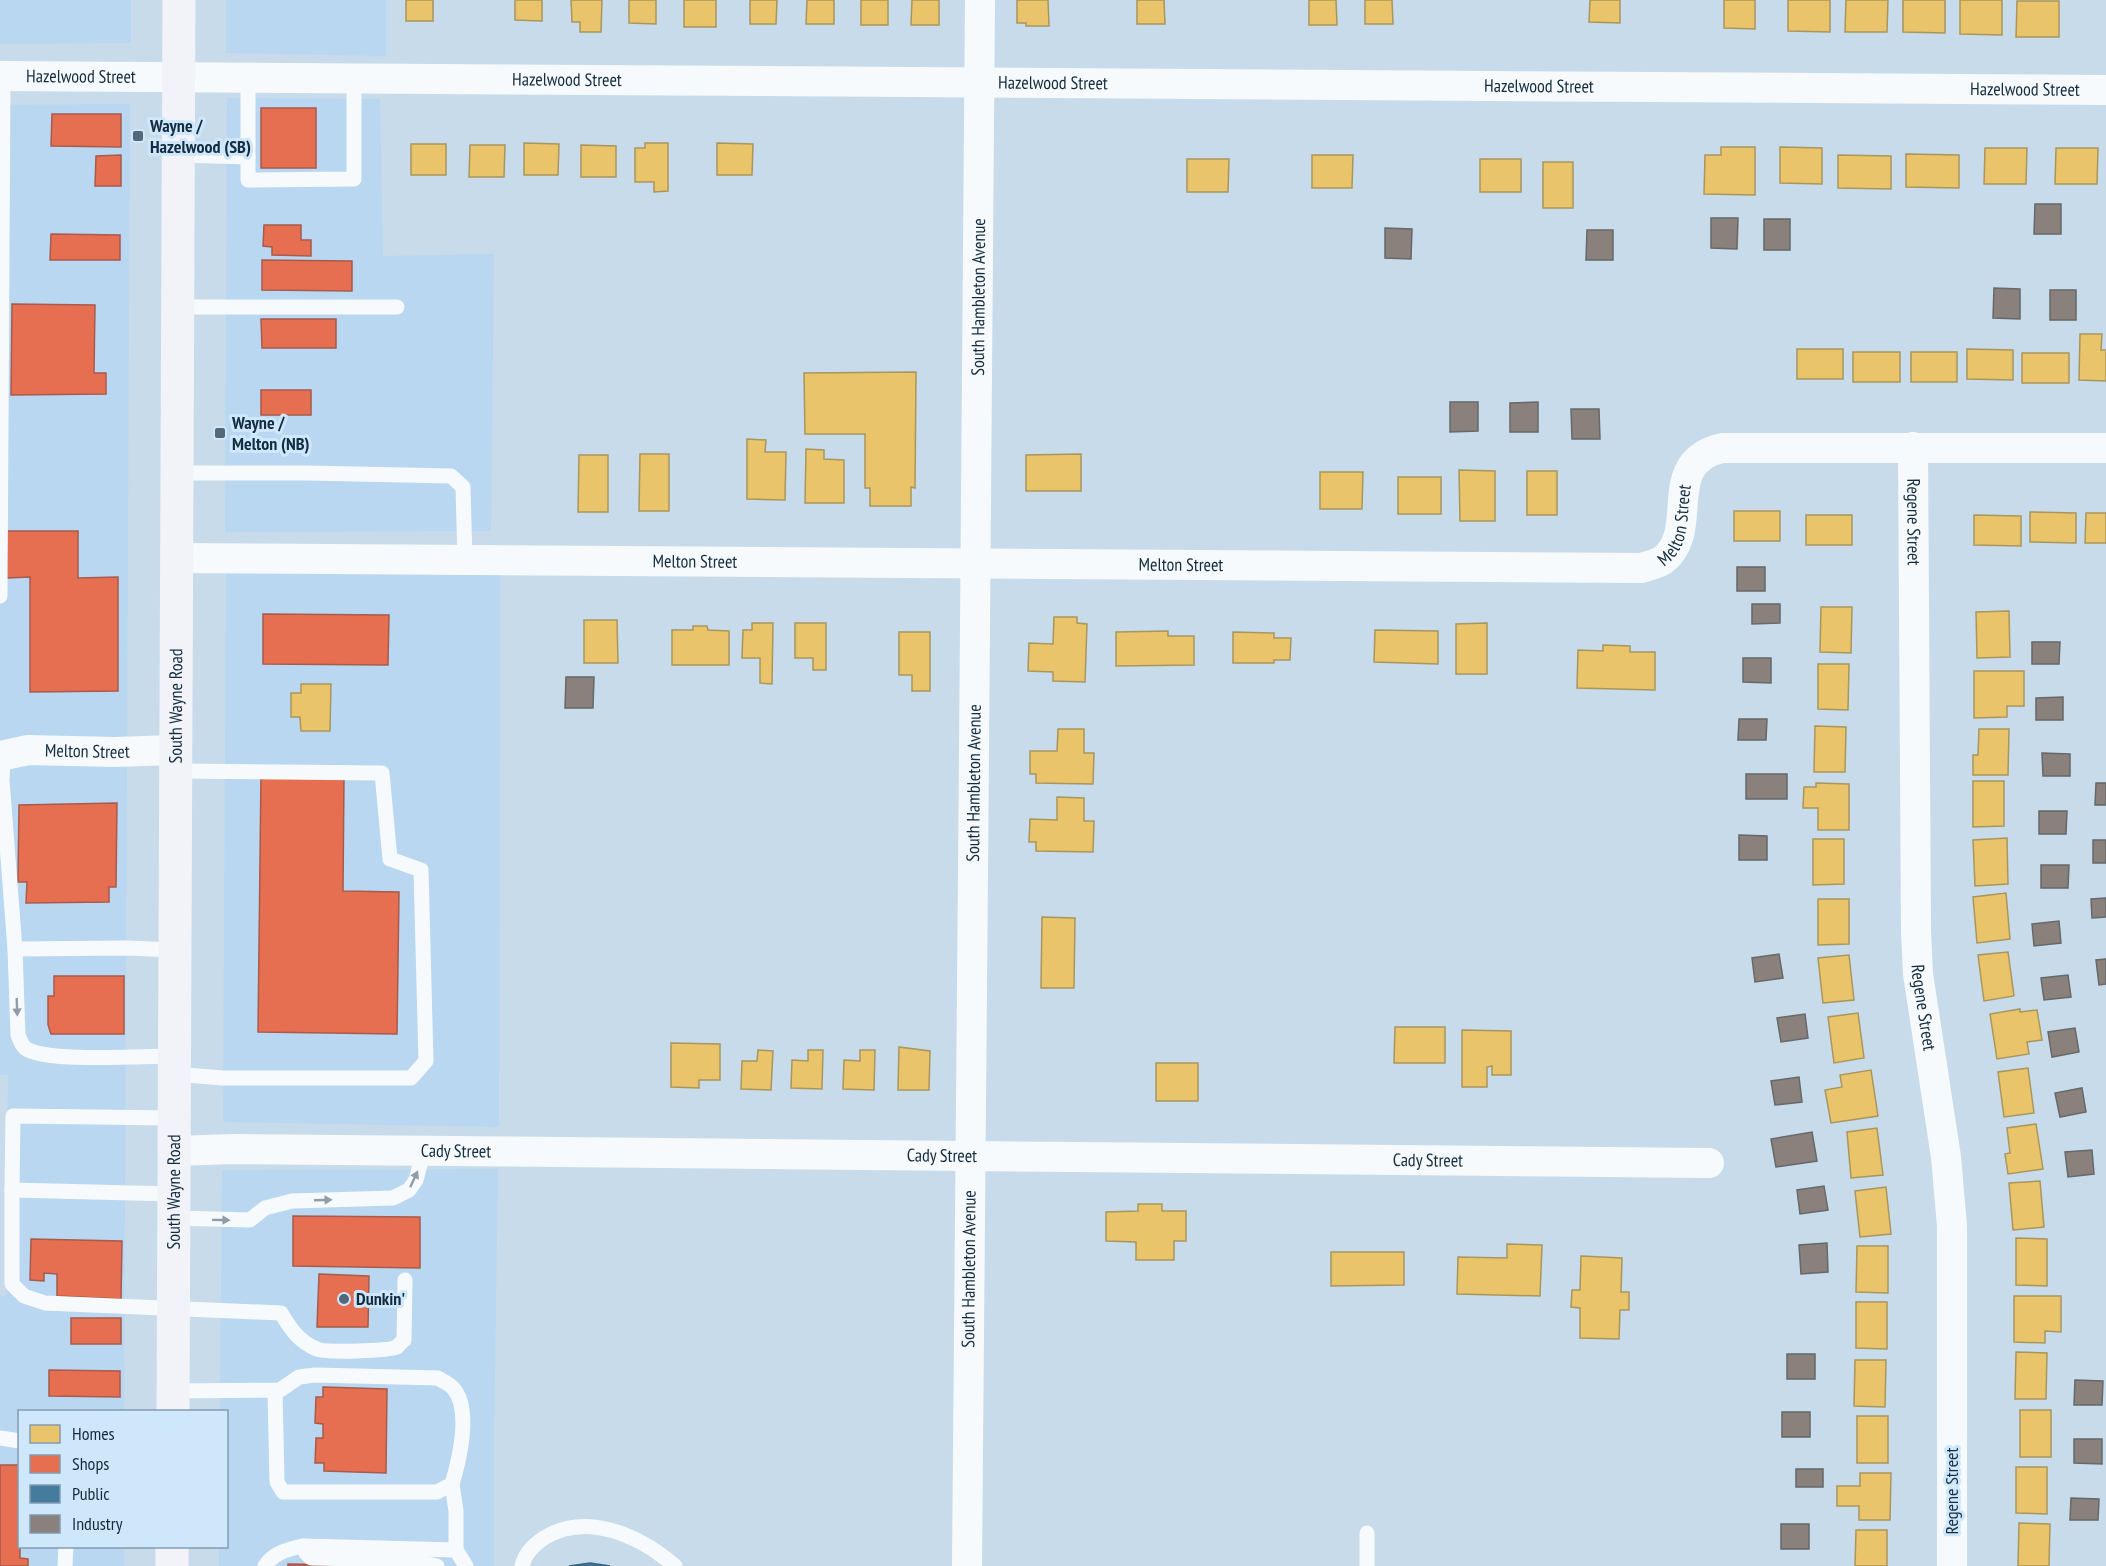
<svg xmlns="http://www.w3.org/2000/svg" width="2106" height="1566" font-family="'PT Sans Narrow',sans-serif">
	<style>
		.built { fill: #b9d7f0 }
		.homes { fill: #e9c46a; stroke: #a9965d; stroke-width: 1.5 }
		.shops { fill: #e76f51; stroke: #a75b4c; stroke-width: 1.5 }
		.public { fill: #457b9d; stroke: #366381; stroke-width: 1.5 }
		.industry { fill: #8a817c; stroke: #66686a; stroke-width: 1.5 }
		.lines { fill: none; stroke-linecap: round; stroke-linejoin: round }
		.service { stroke: #f7fafc; stroke-width: 15 }
		.minor { stroke: #f7fafc; stroke-width: 30 }
		.secondary { stroke: #f2f3f9; stroke-width: 33 }
		.oneway { fill: #909da7 }
		.poi-dot { fill: #52697b; stroke: #cfe7fb; stroke-width: 2 }
		.labels { text-anchor: middle; stroke-width: 6; stroke-linejoin: round; paint-order: stroke }
		.street-label { font-size: 18px; fill: #132c3f; stroke: #cfe7fb }
		.poi-label { font-size: 18px; font-weight: bold; fill: #132c3f; stroke: #cfe7fb; text-anchor: start }
	</style>
	<rect width="100%" height="100%" fill="#c7dbeb"/>
	<g class="built">
		<path d="M0 0H131V43L0 44Z"/>
		<path d="M226 0H386V56L226 53Z"/>
		<path d="M227 98 380 99 383 256 494 254 491 531 225 532Z"/>
		<path d="M130 104 124 1411 20 1412V1546L124 1547V1566H0V1296L6 1295 8 1075H0V105Z"/>
		<path d="M500 569 499 1127 223 1122 226 570Z"/>
		<path d="M498 1169 494 1440V1566H219V1547L226 1546V1412L220 1411 222 1170Z"/>
	</g>
	<g class="homes">
		<rect x="406" y="0" width="27" height="21"/>
		<path d="M515 0H542V21L515 20Z"/>
		<path d="M571 0H602L601 32H580V22H572Z"/>
		<path d="M629 0H656V24L629 23Z"/>
		<rect x="684" y="0" width="32" height="27"/>
		<path d="M750 0H777L776 24H750Z"/>
		<path d="M807 0H834V24H806Z"/>
		<rect x="861" y="0" width="27" height="25"/>
		<path d="M912 0H939V25H911Z"/>
		<path d="M1017 0H1048L1049 26H1026V23H1017Z"/>
		<path d="M1137 0H1164L1165 24H1137Z"/>
		<path d="M1309 0H1336L1337 25H1309Z"/>
		<path d="M1365 0H1392L1393 24H1365Z"/>
		<path d="M1590 0H1620V23L1589 22Z"/>
		<path d="M1724 0H1755V29L1724 28Z"/>
		<path d="M1788 0H1830V32L1788 31Z"/>
		<path d="M1846 0H1888L1887 32H1845Z"/>
		<path d="M1903 0H1945V33L1903 32Z"/>
		<path d="M1960 0H2002V35L1960 34Z"/>
		<path d="M2017 1H2059V37H2016Z"/>
		<path d="M524 143 559 144 558 175H524Z"/>
		<path d="M645 143H668V191L654 192V182H635V148H645Z"/>
		<path d="M717 143 753 144 752 175H717Z"/>
		<rect x="411" y="144" width="35" height="31"/>
		<path d="M470 145H505L504 177H469Z"/>
		<path d="M581 145 616 146V177H581Z"/>
		<path d="M1721 147H1755V195L1704 194 1705 155H1721Z"/>
		<path d="M1780 147 1822 148V184L1780 183Z"/>
		<path d="M1985 148H2027L2026 184H1984Z"/>
		<path d="M2056 148H2098L2097 184H2055Z"/>
		<path d="M1906 154 1959 155V188L1906 187Z"/>
		<path d="M1312 155H1353L1352 188H1312Z"/>
		<path d="M1838 155 1891 156V189L1838 188Z"/>
		<path d="M1187 159H1229L1228 192H1187Z"/>
		<rect x="1480" y="159" width="41" height="33"/>
		<rect x="1543" y="162" width="30" height="46"/>
		<path d="M2080 334H2102L2101 350H2106V381L2079 380Z"/>
		<rect x="1797" y="349" width="46" height="30"/>
		<path d="M1967 349 2013 350V380L1967 379Z"/>
		<rect x="1853" y="352" width="47" height="30"/>
		<rect x="1911" y="352" width="46" height="30"/>
		<rect x="2022" y="353" width="47" height="30"/>
		<path d="M916 372 915 488 911 487V506H870V488H865V434H805L804 373Z"/>
		<path d="M747 439 766 440 765 452H786L785 500 747 499Z"/>
		<path d="M806 449 824 450V459L844 460V503H805Z"/>
		<path d="M640 454H669V511H639Z"/>
		<path d="M1081 454V491H1026V455Z"/>
		<path d="M579 455H608V512H578Z"/>
		<path d="M1459 470 1495 471V521H1460Z"/>
		<rect x="1527" y="471" width="30" height="44"/>
		<path d="M1320 472H1363L1362 509H1320Z"/>
		<rect x="1398" y="477" width="43" height="37"/>
		<rect x="1734" y="511" width="46" height="30"/>
		<path d="M2030 512 2076 513V543L2030 542Z"/>
		<path d="M2086 513H2106V543H2085Z"/>
		<rect x="1806" y="515" width="46" height="30"/>
		<path d="M1974 515 2021 516V546L1974 545Z"/>
		<path d="M1821 607H1852L1851 653 1820 652Z"/>
		<path d="M2009 611 2010 657 1977 658 1976 612Z"/>
		<path d="M1054 617H1077V623L1087 624 1085 682 1053 681V672L1028 671 1029 643 1053 644Z"/>
		<path d="M584 620H617L618 663H584Z"/>
		<path d="M752 623H773L772 684 760 683V658H742L743 630H752Z"/>
		<path d="M795 623H826V670H813V658H795Z"/>
		<path d="M1487 623V674H1456V624Z"/>
		<path d="M693 626H707L708 630 729 631V665H672V630H693Z"/>
		<path d="M1375 630 1438 631V664L1374 662Z"/>
		<path d="M1168 631V636H1194V665L1116 666V632Z"/>
		<path d="M899 632H930V691H912V675H899Z"/>
		<path d="M1233 632 1274 633V638H1291L1290 660H1274V663H1233Z"/>
		<path d="M1603 645 1630 646V652H1655V690L1577 688 1578 650 1603 651Z"/>
		<path d="M1818 664H1849L1848 710 1818 709Z"/>
		<path d="M1974 671H2024V706H2007V717L1974 718Z"/>
		<path d="M301 684H331L330 731H301L300 717H291V693H301Z"/>
		<path d="M1815 726 1846 727 1845 772H1814Z"/>
		<path d="M1058 729H1084V753H1094L1093 784 1036 783V774H1030V751H1057Z"/>
		<path d="M1979 729H2009L2008 775H1973V755H1978Z"/>
		<path d="M1973 781H2004V826L1973 827Z"/>
		<path d="M1816 783 1849 784V830H1818V808H1803L1804 787H1816Z"/>
		<path d="M1057 797 1084 798V821H1094L1093 852 1036 851V842H1029L1030 819 1057 820Z"/>
		<path d="M2007 838 2008 884 1975 886 1973 840Z"/>
		<path d="M1813 839H1844V884L1813 885Z"/>
		<path d="M2006 893 2010 939 1977 943 1973 897Z"/>
		<path d="M1818 899H1849V944L1818 945Z"/>
		<path d="M1042 917 1075 918 1074 988H1041Z"/>
		<path d="M2008 952 2014 996 1984 1001 1978 955Z"/>
		<path d="M1849 955 1854 1000 1823 1003 1818 958Z"/>
		<path d="M2020 1009V1012L2037 1010 2042 1040 2027 1042 2029 1054 1997 1059 1990 1014Z"/>
		<path d="M1858 1013 1864 1058 1834 1063 1828 1017Z"/>
		<path d="M1395 1027H1445V1063H1394Z"/>
		<path d="M1462 1030 1511 1031V1075H1492V1066L1487 1067V1087H1462Z"/>
		<path d="M671 1043 720 1044V1080H699V1088L671 1087Z"/>
		<path d="M899 1047 930 1051 929 1090H898Z"/>
		<path d="M758 1050 773 1051 771 1090 741 1089 742 1061H757Z"/>
		<path d="M808 1050H823L822 1089 791 1088 792 1060 808 1061Z"/>
		<path d="M860 1050H875L874 1090 843 1089 844 1060 860 1061Z"/>
		<rect x="1156" y="1063" width="42" height="38"/>
		<path d="M2028 1068 2034 1113 2004 1117 1998 1072Z"/>
		<path d="M1871 1070 1878 1116 1831 1123 1825 1090 1842 1087 1840 1075Z"/>
		<path d="M2036 1124 2043 1169 2008 1174 2005 1154 2010 1153 2007 1128Z"/>
		<path d="M1877 1128 1883 1175 1851 1178 1847 1132Z"/>
		<path d="M2040 1181 2044 1227 2013 1230 2009 1183Z"/>
		<path d="M1886 1187 1891 1234 1860 1237 1855 1191Z"/>
		<path d="M1138 1204H1162V1211H1186V1241H1174V1260H1136V1242L1106 1241V1212L1138 1211Z"/>
		<path d="M2016 1238 2047 1239V1286L2016 1285Z"/>
		<path d="M1507 1244 1542 1245 1540 1296 1457 1294 1458 1257 1507 1258Z"/>
		<path d="M1857 1246H1888V1293L1856 1292Z"/>
		<path d="M1331 1252H1404V1285L1331 1286Z"/>
		<path d="M1581 1256 1622 1258 1621 1292H1629V1310H1620L1619 1339 1580 1338V1308L1571 1307 1572 1290H1580Z"/>
		<path d="M2014 1296H2061V1332L2045 1331V1343L2014 1342Z"/>
		<path d="M1856 1302H1887V1349L1856 1348Z"/>
		<path d="M2016 1352 2047 1353 2046 1399H2015Z"/>
		<path d="M1855 1360H1886L1885 1407 1854 1406Z"/>
		<rect x="2020" y="1410" width="31" height="47"/>
		<rect x="1857" y="1416" width="31" height="47"/>
		<path d="M2016 1467H2047V1514L2016 1513Z"/>
		<path d="M1860 1473H1891L1890 1520H1859V1506H1837V1486H1860Z"/>
		<path d="M2019 1523 2050 1524 2049 1566H2018Z"/>
		<path d="M1856 1530H1887V1566H1855Z"/>
	</g>
	<g class="shops">
		<rect x="261" y="108" width="55" height="60"/>
		<path d="M52 114H121V147L51 146Z"/>
		<path d="M121 155V186H95L96 156Z"/>
		<path d="M264 225H301V240H311V256L272 255V247L263 246Z"/>
		<path d="M51 234 120 235V260H50Z"/>
		<path d="M262 260 352 261V291L262 290Z"/>
		<path d="M12 304 95 305 94 373H106V394L11 395Z"/>
		<path d="M261 319H336V348H262Z"/>
		<rect x="261" y="390" width="50" height="25"/>
		<path d="M7 531H78V578L118 577V691L30 692V577L7 578Z"/>
		<path d="M263 614 389 615 388 665 263 664Z"/>
		<path d="M261 776 344 777 343 891 399 892 397 1034 258 1032Z"/>
		<path d="M117 803 116 887H109V902L26 903 27 882H18L19 805Z"/>
		<path d="M54 976H124V1034H51L48 1025V996H54Z"/>
		<path d="M293 1216 420 1217V1268L293 1266Z"/>
		<path d="M31 1239 122 1241 121 1299 57 1296V1274L44 1273V1281L30 1280Z"/>
		<path d="M319 1274 369 1276 368 1327H317Z"/>
		<rect x="71" y="1318" width="50" height="26"/>
		<path d="M49 1370 120 1371V1397L49 1396Z"/>
		<path d="M323 1387 387 1389 386 1473 324 1471V1463H315L316 1438H323V1424L315 1423 316 1397H323Z"/>
		<path d="M0 1465H20V1558L28 1559V1566H0Z"/>
		<path d="M288 1564 414 1566H288Z"/>
	</g>
	<path class="public" d="M590 1563 610 1566H569Z"/>
	<g class="industry">
		<path d="M2035 204H2061V234H2034Z"/>
		<path d="M1711 218H1738L1737 249 1711 248Z"/>
		<rect x="1764" y="219" width="26" height="31"/>
		<path d="M1385 228 1412 229 1411 259 1385 258Z"/>
		<path d="M1587 230H1613V260H1586Z"/>
		<path d="M1994 288 2020 289V319L1993 318Z"/>
		<rect x="2050" y="290" width="26" height="30"/>
		<path d="M1450 402H1478V431L1450 432Z"/>
		<path d="M1538 402V432H1510V403Z"/>
		<path d="M1571 409H1599L1600 439H1572Z"/>
		<rect x="1737" y="567" width="28" height="24"/>
		<path d="M1752 604H1780V623L1752 624Z"/>
		<path d="M2032 642H2060L2059 664H2032Z"/>
		<path d="M1743 658H1771V683L1743 682Z"/>
		<path d="M566 677H594L593 708H565Z"/>
		<path d="M2063 697V720H2036V698Z"/>
		<path d="M1739 719H1767L1766 740H1738Z"/>
		<path d="M2042 753 2070 754V776H2043Z"/>
		<rect x="1746" y="774" width="41" height="25"/>
		<path d="M2096 783H2106V805H2095Z"/>
		<path d="M2039 811H2067L2066 834H2039Z"/>
		<path d="M1739 835 1767 836V860H1739Z"/>
		<rect x="2093" y="840" width="13" height="23"/>
		<path d="M2041 865H2069L2068 888H2041Z"/>
		<path d="M2106 898V917L2092 918 2091 899Z"/>
		<path d="M2059 921 2061 943 2034 946 2032 924Z"/>
		<path d="M1779 954 1783 978 1755 982 1752 958Z"/>
		<path d="M2106 959V984L2099 985 2096 960Z"/>
		<path d="M2068 975 2071 997 2044 1000 2041 978Z"/>
		<path d="M1805 1014 1808 1038 1781 1042 1777 1018Z"/>
		<path d="M2075 1028 2079 1052 2052 1057 2048 1032Z"/>
		<path d="M1799 1077 1802 1102 1775 1105 1771 1081Z"/>
		<path d="M2082 1088 2086 1112 2060 1117 2055 1093Z"/>
		<path d="M1812 1132 1817 1161 1776 1167 1771 1139Z"/>
		<path d="M2092 1150 2094 1174 2068 1177 2065 1152Z"/>
		<path d="M1824 1186 1828 1210 1800 1214 1797 1190Z"/>
		<path d="M1827 1243 1828 1272 1801 1274 1799 1245Z"/>
		<rect x="1787" y="1354" width="28" height="25"/>
		<path d="M2075 1380 2103 1381 2102 1405H2074Z"/>
		<rect x="1782" y="1412" width="28" height="25"/>
		<path d="M2074 1439H2102V1464L2074 1463Z"/>
		<rect x="1796" y="1469" width="27" height="18"/>
		<path d="M2071 1498 2099 1499 2098 1520H2070Z"/>
		<rect x="1781" y="1524" width="28" height="25"/>
	</g>
	<g class="lines">
		<g class="service">
			<path d="M248 77V180L354 179V78"/>
			<path d="M178 155 248 157"/>
			<path d="M177 307H397"/>
			<path d="M177 473H307L451 476 463 487 465 560"/>
			<path d="M0 596 3 76"/>
			<path d="M3 756 2 780 15 949 18 1035C20 1040 21 1044 25 1048 44 1063 145 1056 174 1056"/>
			<path d="M15 949 127 948 175 950"/>
			<path d="M174 1074 223 1078H411L426 1061 421 870 390 859 382 773 175 771"/>
			<path d="M12 1190V1284L24 1296 45 1303 281 1313C290 1328 299 1342 317 1349 326 1353 388 1351 397 1347 399 1345 401 1342 404 1340L405 1280"/>
			<path d="M173 1194 12 1190 13 1116 174 1118"/>
			<path d="M173 1218 250 1220 265 1208 292 1201 393 1198 409 1190 416 1180 420 1165 422 1150"/>
			<path d="M173 1391 280 1390 299 1377 315 1375 438 1378C442 1381 450 1384 453 1388 472 1409 459 1461 452 1484L437 1492H283L277 1482 275 1390"/>
			<path d="M0 1438 20 1441"/>
			<path d="M452 1484 456 1511V1550L466 1566"/>
			<path d="M303 1546 306 1553 311 1558 410 1560 437 1566"/>
			<path d="M65 1566 66 1546"/>
			<path d="M265 1566C273 1553 288 1549 303 1546L456 1550"/>
			<path d="M522 1566C525 1553 533 1545 544 1538 587 1511 640 1536 675 1566"/>
			<path d="M1367 1566V1533"/>
		</g>
		<g class="minor">
			<path id="s1" d="M0 76 2106 90"/>
			<path id="s2" d="M1913 447 1916 931 1918 974 1946 1157 1952 1226V1566"/>
			<path id="s3" d="M176 558 1641 568C1648 566 1657 564 1663 560 1702 530 1658 463 1722 448H2106"/>
			<path id="s4" d="M0 756 28 750 114 752 175 750"/>
			<path id="s5" d="M174 1151 235 1149 1709 1163"/>
			<path id="s6" d="M967 1566C969 1044 979 522 980 0"/>
		</g>
		<g class="secondary">
			<path id="s7" d="M173 1412 179 0"/>
			<path d="M172 1566V1546"/>
		</g>
	</g>
	<defs><path id="oneway-solid" d="M-6-.8H1V-3.2L6.5 0L1 3.2V.8H-6Z" transform="scale(1.5)"/></defs>
	<g class="oneway">
		<use href="#oneway-solid" transform="translate(17 1007) rotate(88)"/>
		<use href="#oneway-solid" transform="translate(414 1179) rotate(-65)"/>
		<use href="#oneway-solid" transform="translate(323 1200) rotate(-2)"/>
		<use href="#oneway-solid" transform="translate(221 1220) rotate(1)"/>
	</g>
	<g class="poi-dot">
		<rect x="132" y="130" width="12" height="12" rx="3"/>
		<rect x="214" y="427" width="12" height="12" rx="3"/>
		<circle cx="344" cy="1299" r="6"/>
	</g>
	<g class="labels">
		<g class="street-label">
			<text dy="6" stroke="none"><textPath href="#s1" startOffset="81">Hazelwood Street</textPath></text>
			<text dy="6" stroke="none"><textPath href="#s1" startOffset="567">Hazelwood Street</textPath></text>
			<text dy="6" stroke="none"><textPath href="#s1" startOffset="1053">Hazelwood Street</textPath></text>
			<text dy="6" stroke="none"><textPath href="#s1" startOffset="1539">Hazelwood Street</textPath></text>
			<text dy="6" stroke="none"><textPath href="#s1" startOffset="2025">Hazelwood Street</textPath></text>
			<text dy="6" stroke="none"><textPath href="#s6" startOffset="1269">South Hambleton Avenue</textPath></text>
			<text dy="6" stroke="none"><textPath href="#s3" startOffset="1527">Melton Street</textPath></text>
			<text dy="6" stroke="none"><textPath href="#s2" startOffset="75">Regene Street</textPath></text>
			<text dy="6" stroke="none"><textPath href="#s3" startOffset="519">Melton Street</textPath></text>
			<text dy="6" stroke="none"><textPath href="#s3" startOffset="1005">Melton Street</textPath></text>
			<text dy="6" stroke="none"><textPath href="#s7" startOffset="706">South Wayne Road</textPath></text>
			<text dy="6" stroke="none"><textPath href="#s4" startOffset="88">Melton Street</textPath></text>
			<text dy="6" stroke="none"><textPath href="#s6" startOffset="783">South Hambleton Avenue</textPath></text>
			<text dy="6" stroke="none"><textPath href="#s2" startOffset="561">Regene Street</textPath></text>
			<text dy="6" stroke="none"><textPath href="#s5" startOffset="282">Cady Street</textPath></text>
			<text dy="6" stroke="none"><textPath href="#s5" startOffset="768">Cady Street</textPath></text>
			<text dy="6" stroke="none"><textPath href="#s5" startOffset="1254">Cady Street</textPath></text>
			<text dy="6" stroke="none"><textPath href="#s7" startOffset="220">South Wayne Road</textPath></text>
			<text dy="6" stroke="none"><textPath href="#s6" startOffset="297">South Hambleton Avenue</textPath></text>
			<text transform="translate(1952 1491) rotate(-90)" y="6">Regene Street</text>
		</g>
		<g class="poi-label">
			<text x="150" y="132">Wayne /<tspan x="150" dy="21">Hazelwood (SB)</tspan></text>
			<text x="232" y="429">Wayne /<tspan x="232" dy="21">Melton (NB)</tspan></text>
			<text x="356" y="1305">Dunkin'</text>
		</g>
	</g>
	<rect x="18" y="1410" width="210" height="138" fill="#cfe7fb" stroke="#849cb0" stroke-width="1.5"/>
	<rect x="30" y="1425" width="30" height="18" fill="#e9c46a" stroke="#849cb0" stroke-width="1.5"/>
	<text x="72" y="1440" font-size="18" fill="#132c3f">Homes</text>
	<rect x="30" y="1455" width="30" height="18" fill="#e76f51" stroke="#849cb0" stroke-width="1.5"/>
	<text x="72" y="1470" font-size="18" fill="#132c3f">Shops</text>
	<rect x="30" y="1485" width="30" height="18" fill="#457b9d" stroke="#849cb0" stroke-width="1.5"/>
	<text x="72" y="1500" font-size="18" fill="#132c3f">Public</text>
	<rect x="30" y="1515" width="30" height="18" fill="#8a817c" stroke="#849cb0" stroke-width="1.5"/>
	<text x="72" y="1530" font-size="18" fill="#132c3f">Industry</text>
</svg>
